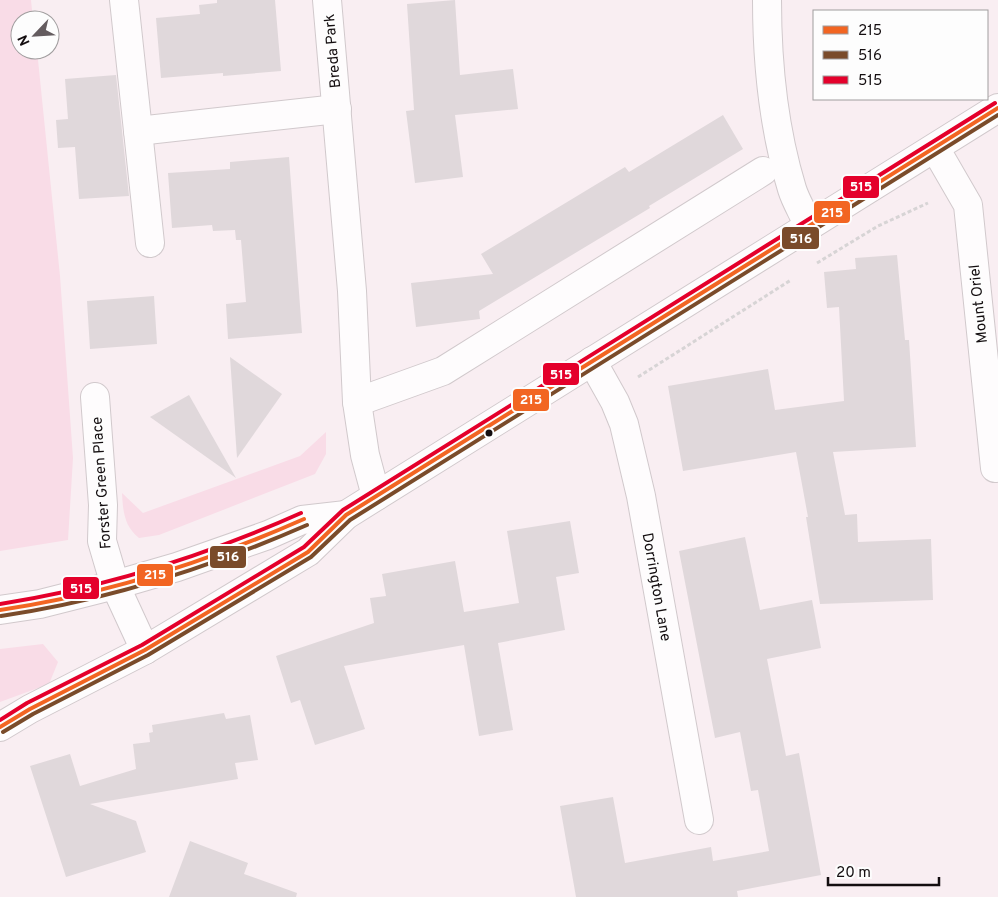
<svg xmlns="http://www.w3.org/2000/svg" width="998" height="897" font-family="Overpass,sans-serif">
	<style>
		.green { fill: #f9dce7 }
		.building { fill: #e0d8db }
		.lines { fill: none; stroke-linecap: round; stroke-linejoin: round }
		.minor-casing { stroke: #d1c9cc; stroke-width: 30 }
		.highway-casing { stroke: #d1c9cc; stroke-width: 30 }
		.path { stroke: #d7d4d5; stroke-width: 3; stroke-dasharray: 4 2.5; stroke-linecap: butt }
		.minor { stroke: #fefcfd; stroke-width: 28 }
		.highway { stroke: #fefcfd; stroke-width: 28 }
		.bus-1-casing { stroke: #fdfdfd; stroke-width: 8 }
		.bus-2-casing { stroke: #fdfdfd; stroke-width: 8 }
		.bus-3-casing { stroke: #fdfdfd; stroke-width: 8 }
		.bus-1 { stroke: #f26522; stroke-width: 4 }
		.bus-2 { stroke: #7a4b2a; stroke-width: 4 }
		.bus-3 { stroke: #e4002b; stroke-width: 4 }
		.bus-dot { fill: #140e10; stroke: #fdfdfd; stroke-width: 2 }
		.labels { text-anchor: middle; stroke-width: 5; stroke-linejoin: round; paint-order: stroke }
		.street-label { font-size: 15px; fill: #140e10; stroke: #fdfdfd }
		.line-badge { stroke: #fdfdfd; stroke-width: 2 }
		.badge-label { font-size: 14px; text-anchor: middle; font-weight: bold; fill: #fff }
	</style>
	<rect width="100%" height="100%" fill="#f9eef2"/>
	<g class="green">
		<path d="M0 0H31L33 20H20V50H37L60 276 73 458 68 540 0 551Z"/>
		<path d="M326 432V454L315 474 159 535 139 538C124 526 123 511 122 493L143 513 300 456Z"/>
		<path d="M43 644 58 662 49 684 0 702V649Z"/>
	</g>
	<g class="building">
		<path d="M217 0H275L281 71 223 76V73L161 78 156 18 200 14 199 5 217 3Z"/>
		<path d="M455 0 460 75 513 69 518 109 455 115 463 177 415 183 406 111 414 110 407 4Z"/>
		<path d="M116 75 129 196 79 199 75 147 58 148 56 120 68 119 65 79Z"/>
		<path d="M723 115 743 149 649 206 650 208 479 311 480 319 416 327 411 283 493 274 481 254 625 167 629 172Z"/>
		<path d="M289 157 302 333 228 339 226 304 246 302 241 240H236L235 230 213 231 212 225 172 228 168 173 230 169V162Z"/>
		<path d="M897 255 905 340H909L916 447 833 452 845 515 857 514 858 542 931 539 933 600 820 604 806 517H808L796 452 683 471 668 386 768 369 775 410 844 401 839 307 827 308 824 272 856 269 855 258Z"/>
		<path d="M154 296 157 344 90 349 87 301Z"/>
		<path d="M230 357 282 394 237 458Z"/>
		<path d="M189 395 236 478 150 417Z"/>
		<path d="M570 521 579 573 556 577 565 630 498 643 513 730 479 736 464 645 344 666 365 729 315 745 300 700 291 703 276 656 374 623 370 598 386 596 382 574 455 561 464 612 519 603 507 531Z"/>
		<path d="M745 537 760 610 812 600 821 648 767 659 786 756 799 753 821 875 737 891 738 897H576L560 806 613 797 625 863 711 847 713 861 769 851 758 790 751 791 740 732 715 738 679 551Z"/>
		<path d="M224 713 226 719 250 715 258 760 235 763 238 779 90 804 136 821 146 852 66 877 30 766 70 754 80 786 136 769 133 744 150 742 149 733 153 732 152 725Z"/>
		<path d="M190 841 248 863 244 874 297 893 296 897H169Z"/>
	</g>
	<g class="lines">
		<g class="minor-casing">
			<g id="minor">
				<path d="M124 0 150 243"/>
				<path d="M327 0 352 291 357 402 365 455 376 496"/>
				<path d="M767 0C767 61 774 130 792 189 796 202 804 214 809 227"/>
				<path d="M138 131 337 109"/>
				<path d="M935 148 968 205 995 468"/>
				<path d="M592 361 615 402 624 424 641 496 699 820"/>
				<path d="M95 397 103 505 102 541 115 585 145 650"/>
				<path d="M357 402 443 371 763 171"/>
			</g>
		</g>
		<g class="highway-casing">
			<g id="highway">
				<path d="M0 610 40 604 115 585 177 567 268 535 302 520 346 515"/>
				<path d="M0 727 30 709 145 650 308 552 346 515 998 108"/>
			</g>
		</g>
		<g class="path">
			<path d="M817 263 878 226 928 203"/>
			<path d="M638 377 791 280"/>
		</g>
		<use href="#minor" class="minor"/>
		<use href="#highway" class="highway"/>
		<g class="bus-1-casing">
			<g id="bus-1">
				<path d="M0 610C103 595 209 561 304 519"/>
				<path d="M0 727 30 709 145 650 308 552 346 515 998 108"/>
			</g>
		</g>
		<g class="bus-2-casing">
			<g id="bus-2">
				<path d="M1 616C104 601 211 567 307 525"/>
				<path d="M3 732 33 714 148 655 311 557 350 520 998 115"/>
			</g>
		</g>
		<g class="bus-3-casing">
			<g id="bus-3">
				<path d="M0 604C102 588 207 555 301 513"/>
				<path d="M0 720 27 703 142 645 304 547 343 510 995 103"/>
			</g>
		</g>
		<use href="#bus-1" class="bus-1"/>
		<use href="#bus-2" class="bus-2"/>
		<use href="#bus-3" class="bus-3"/>
	</g>
	<circle class="bus-dot" cx="489" cy="433" r="4.5"/>
	<g class="labels">
		<g class="street-label">
			<text transform="translate(332 51) rotate(-95)" y="5">Breda Park</text>
			<text transform="translate(978 304) rotate(-96)" y="5">Mount Oriel</text>
			<text transform="translate(101 483) rotate(-94)" y="5">Forster Green Place</text>
			<text transform="translate(657 587) rotate(80)" y="5">Dorrington Lane</text>
		</g>
	</g>
	<g class="line-badge">
		<rect x="842" y="175" width="38" height="24" rx="5" fill="#e4002b"/>
		<rect x="813" y="200" width="38" height="24" rx="5" fill="#f26522"/>
		<rect x="781" y="226" width="39" height="24" rx="5" fill="#7a4b2a"/>
		<rect x="542" y="362" width="38" height="24" rx="5" fill="#e4002b"/>
		<rect x="512" y="388" width="38" height="24" rx="5" fill="#f26522"/>
		<rect x="209" y="545" width="38" height="24" rx="5" fill="#7a4b2a"/>
		<rect x="136" y="563" width="38" height="24" rx="5" fill="#f26522"/>
		<rect x="62" y="576" width="38" height="24" rx="5" fill="#e4002b"/>
	</g>
	<g class="badge-label">
		<text x="861" y="191">515</text>
		<text x="832" y="217">215</text>
		<text x="801" y="243">516</text>
		<text x="561" y="379">515</text>
		<text x="531" y="404">215</text>
		<text x="228" y="561">516</text>
		<text x="155" y="579">215</text>
		<text x="81" y="593">515</text>
	</g>
	<rect x="813" y="10" width="175" height="90" fill="#fdfdfd" stroke="#a09d9e"/>
	<rect x="823" y="26" width="25" height="8" fill="#f26522" stroke="#a09d9e"/>
	<text x="858" y="35" font-size="15" fill="#140e10">215</text>
	<rect x="823" y="51" width="25" height="8" fill="#7a4b2a" stroke="#a09d9e"/>
	<text x="858" y="60" font-size="15" fill="#140e10">516</text>
	<rect x="823" y="76" width="25" height="8" fill="#e4002b" stroke="#a09d9e"/>
	<text x="858" y="85" font-size="15" fill="#140e10">515</text>
	<g transform="translate(35 35) rotate(245)"><circle r="24" fill="#fdfdfd" stroke="#a09d9e"/>
	<path d="M0-4L9 19L0 12L-9 19Z" fill="#645c5f"/>
	<text y="-8" font-size="14" font-weight="bold" text-anchor="middle" fill="#140e10">N</text>
	</g>
	<path d="M828 877v8h111v-8" fill="none" stroke="#140e10" stroke-width="2.5"/>
	<text x="836" y="877" font-size="15" fill="#140e10" stroke="#fdfdfd" stroke-width="4" paint-order="stroke">20 m</text>
</svg>
